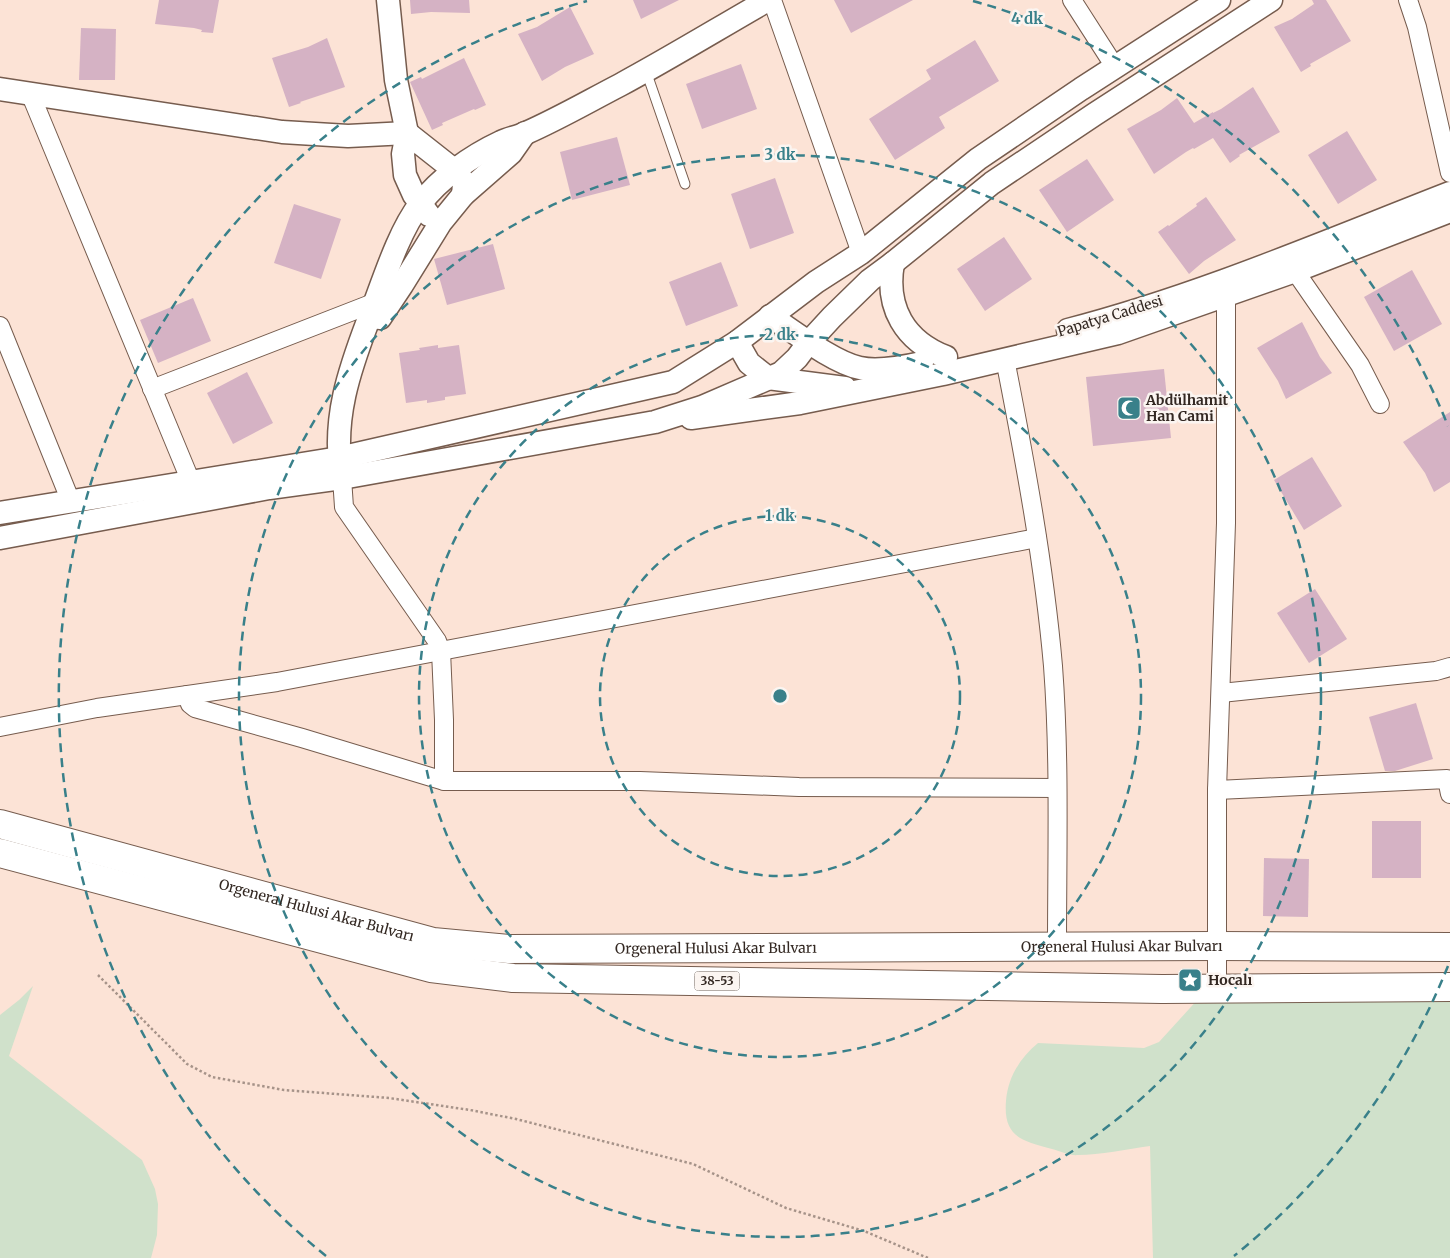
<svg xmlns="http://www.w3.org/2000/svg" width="1450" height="1258" font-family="Merriweather,serif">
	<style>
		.green { fill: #d0e1cb }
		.building { fill: #d5b2c4 }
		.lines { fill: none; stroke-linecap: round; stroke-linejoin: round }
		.service-casing { stroke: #765c4e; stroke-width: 11 }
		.minor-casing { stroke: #765c4e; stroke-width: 20 }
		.tertiary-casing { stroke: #765c4e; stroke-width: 25 }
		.primary-casing { stroke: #765c4e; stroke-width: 30 }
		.path { stroke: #a69389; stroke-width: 2.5; stroke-dasharray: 2.5 2.5; stroke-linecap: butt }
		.service { stroke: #fff; stroke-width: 9 }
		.minor { stroke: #fff; stroke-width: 18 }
		.tertiary { stroke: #fff; stroke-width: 22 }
		.primary { stroke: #fff; stroke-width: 28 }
		.ring { fill: none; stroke: #39808a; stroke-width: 2.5; stroke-dasharray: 9 6 }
		.labels { text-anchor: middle; stroke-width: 5; stroke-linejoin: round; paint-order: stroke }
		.shield { fill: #fbf5f1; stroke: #6f6660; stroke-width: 1 }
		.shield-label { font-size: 12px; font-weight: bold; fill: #332822 }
		.street-label { font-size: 14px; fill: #332822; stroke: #fbf5f1 }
		.poi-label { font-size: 14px; font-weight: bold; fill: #332822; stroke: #fbf5f1; text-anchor: start }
		.centre { fill: #39808a; stroke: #fbf5f1; stroke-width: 2.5 }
		.ring-label { font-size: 15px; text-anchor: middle; font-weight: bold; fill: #39808a; stroke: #fbf5f1; stroke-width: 5; stroke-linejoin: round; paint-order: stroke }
	</style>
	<rect width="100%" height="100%" fill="#fce3d6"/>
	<g class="green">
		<path d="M33 986 9 1056 142 1160 155 1189 158 1204 157 1235 151 1258H0V1015L19 1000Z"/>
		<path d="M1200 997 1450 998V1258H1153L1150 1146C1127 1149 1100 1155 1078 1155 1070 1156 1060 1151 1052 1149 1022 1141 1003 1137 1006 1101 1008 1077 1020 1058 1038 1043L1144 1048 1159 1042Z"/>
	</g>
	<g class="building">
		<path d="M159 0H219L213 33 201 32 202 30 194 28 155 24Z"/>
		<path d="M410 0H469L470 13 431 12 411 14Z"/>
		<path d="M633 0H679L641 19Z"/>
		<path d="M834 0H913L851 33Z"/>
		<path d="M1312 0H1326L1351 41 1310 64 1311 66 1301 72 1274 27 1292 19 1314 4Z"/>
		<path d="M570 7 594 54 565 67 542 81 518 34 537 27Z"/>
		<path d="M81 28 116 29 115 80H79Z"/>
		<path d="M327 38 345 87 300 102 301 103 289 107 272 58 308 47Z"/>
		<path d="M975 40 999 81 939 117 945 128 895 160 869 119 931 79 926 70Z"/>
		<path d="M464 58 486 105 475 110 474 109 442 123 443 125 432 130 410 82 421 77 422 79Z"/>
		<path d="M741 64 757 109 702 129 686 84Z"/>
		<path d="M1253 87 1280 132 1239 155 1240 156 1230 163 1213 138 1194 149 1193 148 1186 152 1154 174 1127 129 1161 110 1177 98 1194 123 1213 112V113L1221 109Z"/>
		<path d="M1347 131 1377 180 1338 204 1308 155Z"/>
		<path d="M617 137 630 185 572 200 560 152Z"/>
		<path d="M1087 159 1114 200 1067 232 1039 190Z"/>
		<path d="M775 178 794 233 750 249 731 194Z"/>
		<path d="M1206 197 1236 240 1204 261 1189 274 1158 232 1168 225 1169 226 1197 206 1196 204Z"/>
		<path d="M294 204 341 219 321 279 274 263Z"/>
		<path d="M1004 237 1032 279 985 311 957 269Z"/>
		<path d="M493 244 505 289 447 305 434 259Z"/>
		<path d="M721 262 738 306 686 326 669 282Z"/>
		<path d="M1412 270 1442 324 1394 351 1364 297Z"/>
		<path d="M193 298 211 341 158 363 140 320Z"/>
		<path d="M1302 322 1320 357 1332 373 1286 399 1278 381 1257 348Z"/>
		<path d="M438 345V348L459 345 466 394 445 397V400L427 403V400L406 403 399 353 420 350 419 348Z"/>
		<path d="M1164 369 1171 438 1093 446 1086 377Z"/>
		<path d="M247 372 273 423 233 444 207 393Z"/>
		<path d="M1450 412V482L1434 492 1425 473 1403 442Z"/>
		<path d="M1312 457 1342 506 1304 530 1274 480Z"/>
		<path d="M1315 589 1347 639 1309 663 1277 613Z"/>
		<path d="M1416 703 1433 759 1395 771H1385L1369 717Z"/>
		<rect x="1372" y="821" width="49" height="57"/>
		<path d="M1264 858 1309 859 1308 917 1263 916Z"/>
	</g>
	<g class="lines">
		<g class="service-casing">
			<path id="service" d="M646 71 685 184"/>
		</g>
		<g class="minor-casing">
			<g id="minor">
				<path d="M772 0 861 253"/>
				<path d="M1072 0 1115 67"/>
				<path d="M1408 0 1417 27 1450 173"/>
				<path d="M30 93 191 482"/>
				<path d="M1295 271 1360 365 1380 404"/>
				<path d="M0 326 71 502"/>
				<path d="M1005 359C1025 461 1044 563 1053 666 1060 759 1057 853 1057 947"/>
				<path d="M152 389 376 302"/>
				<path d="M342 478 344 507 437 641 441 651 444 720V781"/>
				<path d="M1221 693 1436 671 1450 667"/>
				<path d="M187 695 190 704 195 708 302 738 444 781H640L799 787 1057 788"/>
				<path d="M0 727 97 708 277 682 1037 538"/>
				<path d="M1217 790 1447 779 1450 794"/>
				<path d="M1217 989V790L1226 523V295"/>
			</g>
		</g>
		<g class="tertiary-casing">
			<g id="tertiary">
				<path d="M388 0 396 80 407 133 403 154 405 175 414 195 429 215"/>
				<path d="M0 89 282 132 348 136 407 133 459 174 464 184 463 195"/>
				<path d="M893 263C885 308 905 341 946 357"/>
				<path d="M770 316C793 331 834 363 860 368 878 372 904 367 922 363"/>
				<path d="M380 318 402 285 441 222 463 195 511 153 525 133"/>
				<path d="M1068 330C1199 296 1324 242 1450 193"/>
				<path d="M737 342 749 363 768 378 845 388"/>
				<path d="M691 418 800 403 943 374 1118 333 1295 271 1450 211"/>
				<path d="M341 472C333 418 349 371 368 321 382 286 397 234 420 204 440 178 471 156 501 142 509 138 518 137 526 133 558 119 589 101 620 85 670 58 719 28 768 0"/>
				<path d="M0 513 339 458 673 382 737 342 816 282 861 253 978 159 1081 89 1219 0"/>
				<path d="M0 538 269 488 342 478 655 422 702 407 781 373 797 358 809 342 832 317 870 280 893 263 992 183 1095 114 1271 0"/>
			</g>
		</g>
		<g class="primary-casing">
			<g id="primary">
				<path id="s1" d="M0 824 433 942 509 949 1217 946 1450 947"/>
				<path d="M0 853 431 968 513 978 1162 989 1450 987"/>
			</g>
		</g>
		<path class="path" d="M98 975 187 1064 212 1077 284 1090 389 1098 470 1110 516 1119 693 1164 786 1208 864 1231 928 1258"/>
		<use href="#service" class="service"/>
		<use href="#minor" class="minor"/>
		<use href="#tertiary" class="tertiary"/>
		<use href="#primary" class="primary"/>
	</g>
	<g class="ring">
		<circle cx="780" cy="696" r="180"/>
		<circle cx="780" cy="696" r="361"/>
		<circle cx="780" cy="696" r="541"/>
		<path d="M1448 966A721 721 0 0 1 1234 1256M326 1256A721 721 0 0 1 587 1M973 1A721 721 0 0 1 1448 426"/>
	</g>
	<defs>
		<g id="mosque-square" transform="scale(1.25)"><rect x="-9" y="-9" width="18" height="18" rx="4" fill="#39808a" stroke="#fbf5f1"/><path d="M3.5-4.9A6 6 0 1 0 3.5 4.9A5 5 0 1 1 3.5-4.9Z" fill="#fff"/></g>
		<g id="sight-square" transform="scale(1.25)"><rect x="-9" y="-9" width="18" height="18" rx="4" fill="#39808a" stroke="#fbf5f1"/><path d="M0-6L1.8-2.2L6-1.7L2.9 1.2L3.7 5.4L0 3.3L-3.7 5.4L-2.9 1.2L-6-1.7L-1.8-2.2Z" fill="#fff"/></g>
	</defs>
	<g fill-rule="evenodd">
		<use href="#mosque-square" x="1129" y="408"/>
		<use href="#sight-square" x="1190" y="980"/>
	</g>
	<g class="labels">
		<rect class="shield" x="694.5" y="971.5" width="45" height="19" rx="4"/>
		<g class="shield-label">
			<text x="717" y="985">38-53</text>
		</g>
		<g class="street-label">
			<text transform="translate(1110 316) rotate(-17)" y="5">Papatya Caddesi</text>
			<text dy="5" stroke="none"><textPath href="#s1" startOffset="328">Orgeneral Hulusi Akar Bulvarı</textPath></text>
			<text dy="5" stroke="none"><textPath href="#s1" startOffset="1138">Orgeneral Hulusi Akar Bulvarı</textPath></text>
			<text dy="5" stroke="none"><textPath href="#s1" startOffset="732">Orgeneral Hulusi Akar Bulvarı</textPath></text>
		</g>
		<g class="poi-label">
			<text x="1146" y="405">Abdülhamit<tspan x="1146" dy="16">Han Cami</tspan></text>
			<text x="1208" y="985">Hocalı</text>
		</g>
	</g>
	<circle cx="780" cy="696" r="8" class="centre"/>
	<g class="ring-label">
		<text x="1027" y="24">4 dk</text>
		<text x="780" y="160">3 dk</text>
		<text x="780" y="340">2 dk</text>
		<text x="780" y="521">1 dk</text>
	</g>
</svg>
